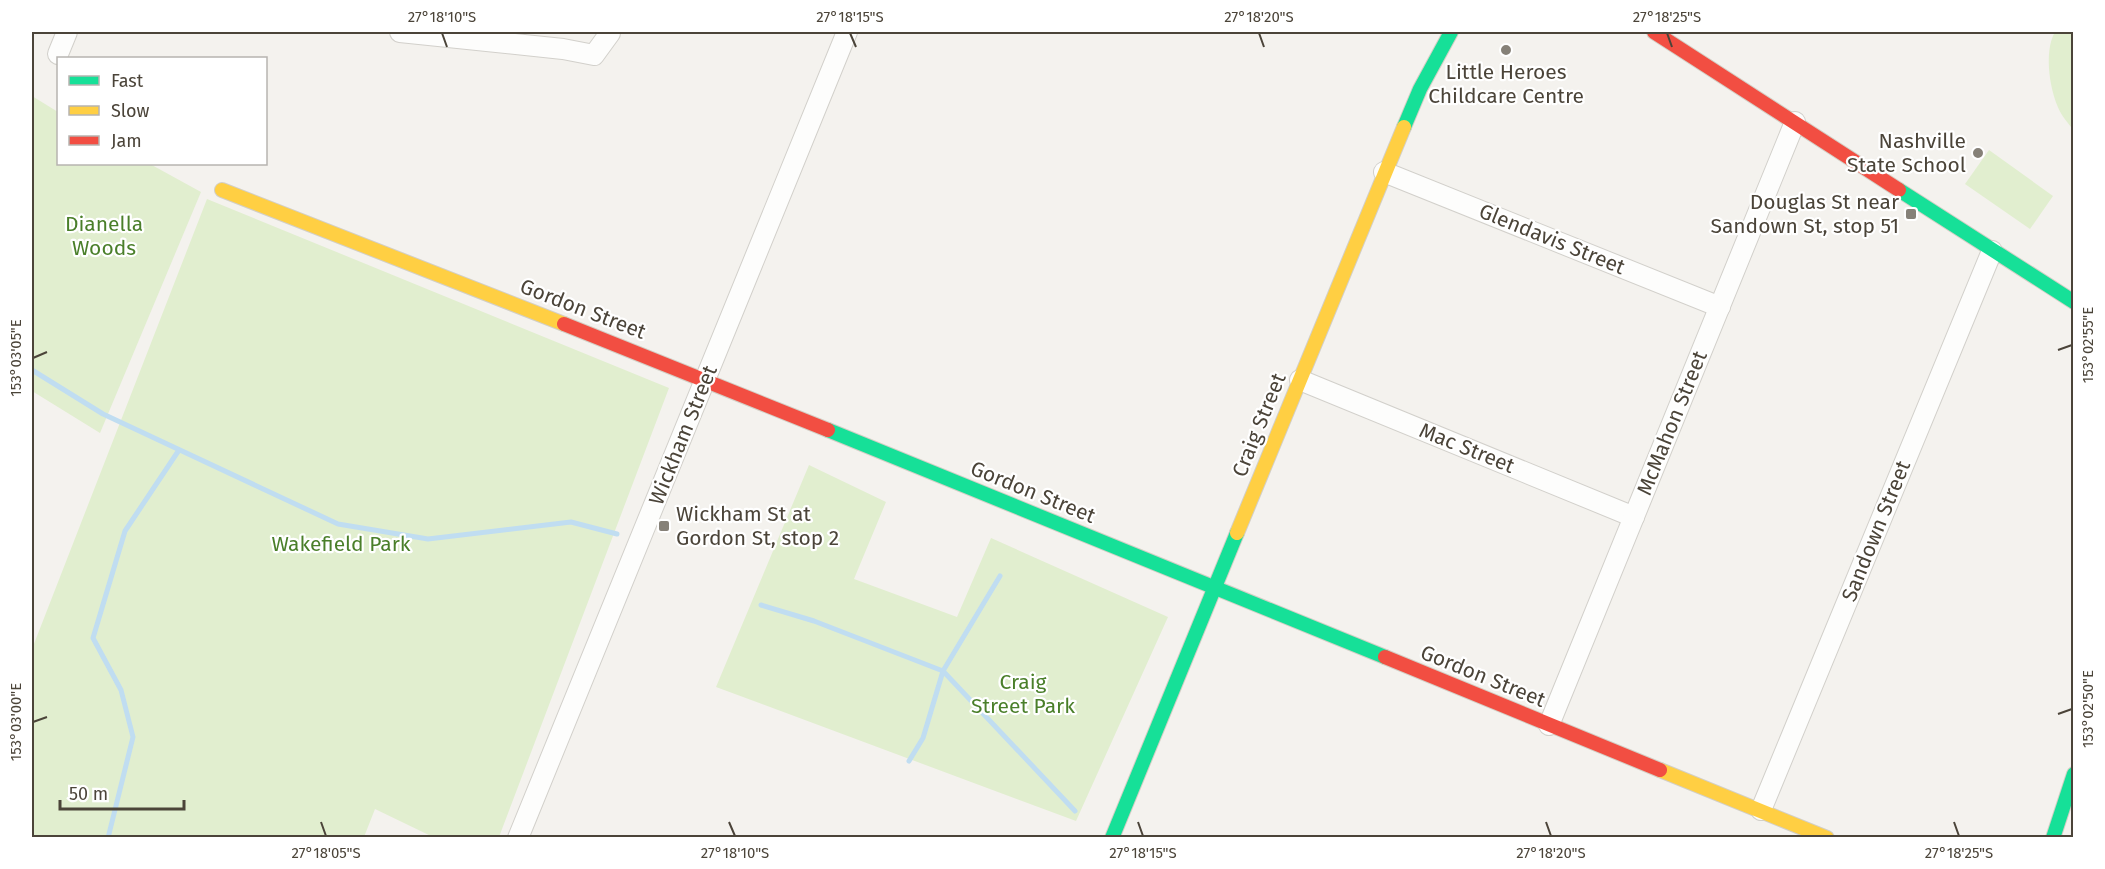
<svg xmlns="http://www.w3.org/2000/svg" width="2105" height="869" font-family="'Fira Sans',sans-serif">
	<style>
		.green { fill: #e1eecf }
		.lines { fill: none; stroke-linecap: round; stroke-linejoin: round }
		.stream { stroke: #c0ddf1; stroke-width: 5 }
		.street-casing { stroke: #d2d0cb; stroke-width: 22 }
		.fast-casing { stroke: #d3cfc5; stroke-width: 16 }
		.slow-casing { stroke: #d3cfc5; stroke-width: 16 }
		.jam-casing { stroke: #d3cfc5; stroke-width: 16 }
		.street { stroke: #fdfdfc; stroke-width: 20 }
		.fast { stroke: #16e098; stroke-width: 14 }
		.slow { stroke: #ffcf43; stroke-width: 14 }
		.jam { stroke: #f24e42; stroke-width: 14 }
		.ticks { fill: none; stroke: #4b4439; stroke-width: 2 }
		.poi-dot { fill: #868178; stroke: #fff; stroke-width: 2 }
		.labels { text-anchor: middle; stroke-width: 4.5; stroke-linejoin: round; paint-order: stroke }
		.poi-label { font-size: 21px; fill: #4b4439; stroke: #fff; text-anchor: end }
		.park-label { font-size: 21px; fill: #4a7f2a; stroke: #fff }
		.street-label { font-size: 21px; fill: #4b4439; stroke: #fff }
		.neatline { fill: none; stroke: #4b4439; stroke-width: 2 }
		.ticks-label { font-size: 15px; text-anchor: middle; fill: #4b4439 }
	</style>
	<rect width="100%" height="100%" fill="#f4f2ee"/>
	<g class="green">
		<path d="M2055 32H2073V130C2070 125 2065 120 2062 115 2050 95 2043 52 2055 32Z"/>
		<path d="M32 96 58 112V164H150L201 192 100 433 32 391Z"/>
		<path d="M1989 150 2053 196 2030 229 1965 184Z"/>
		<path d="M207 199 669 388 499 837H433L375 809 364 837H32V649Z"/>
		<path d="M809 465 886 502 854 579 957 617 991 538 1168 617 1076 821 716 687Z"/>
	</g>
	<g class="lines">
		<g class="stream">
			<path d="M32 370 103 414 338 524 428 539 571 522 617 534"/>
			<path d="M761 605 814 621 943 671 1075 811"/>
			<path d="M909 761 923 738 943 671 1000 576"/>
			<path d="M108 838 133 737 121 690 93 638 125 531 179 450"/>
		</g>
		<g class="street-casing">
			<g id="street">
				<path d="M400 32 563 49 594 55 610 33"/>
				<path d="M58 54 67 32"/>
				<path d="M1384 172 1720 307"/>
				<path d="M1300 380 1634 517"/>
				<path d="M1549 725 1795 122"/>
				<path d="M1761 810 1992 251"/>
				<path d="M518 838 847 32"/>
			</g>
		</g>
		<g class="fast-casing">
			<g id="fast">
				<path d="M1404 127 1420 89 1451 32"/>
				<path d="M1899 190 2074 302"/>
				<path d="M828 430 1385 657"/>
				<path d="M1112 838 1237 533"/>
				<path d="M2053 838 2074 774"/>
			</g>
		</g>
		<g class="slow-casing">
			<g id="slow">
				<path d="M222 190 564 324"/>
				<path d="M1237 533 1404 127"/>
				<path d="M1660 770 1827 838"/>
			</g>
		</g>
		<g class="jam-casing">
			<g id="jam">
				<path d="M1654 32 1899 190"/>
				<path d="M564 324 828 430"/>
				<path d="M1385 657 1660 770"/>
			</g>
		</g>
		<use href="#street" class="street"/>
		<use href="#fast" class="fast"/>
		<use href="#slow" class="slow"/>
		<use href="#jam" class="jam"/>
	</g>
	<path class="ticks" d="M442 33 447 47M850 33 856 47M1259 33 1264 47M1667 33 1672 47M2058 350 2072 345M33 358 47 352M2058 714 2072 709M33 722 47 717M321 822 326 836M729 822 735 836M1138 822 1143 836M1546 822 1551 836M1954 822 1959 836"/>
	<g class="poi-dot">
		<circle cx="1506" cy="50" r="6"/>
		<circle cx="1978" cy="153" r="6"/>
		<rect x="1905" y="208" width="12" height="12" rx="3"/>
		<rect x="658" y="520" width="12" height="12" rx="3"/>
	</g>
	<g class="labels">
		<g class="poi-label">
			<text x="1506" y="79" text-anchor="middle">Little Heroes<tspan x="1506" dy="24">Childcare Centre</tspan></text>
			<text x="1966" y="148">Nashville<tspan x="1966" dy="24">State School</tspan></text>
			<text x="1899" y="209">Douglas St near<tspan x="1899" dy="24">Sandown St, stop 51</tspan></text>
			<text x="676" y="521" text-anchor="start">Wickham St at<tspan x="676" dy="24">Gordon St, stop 2</tspan></text>
		</g>
		<g class="park-label">
			<text x="104" y="231">Dianella<tspan x="104" dy="24">Woods</tspan></text>
			<text x="341" y="551">Wakefield Park</text>
			<text x="1023" y="689">Craig<tspan x="1023" dy="24">Street Park</tspan></text>
		</g>
		<g class="street-label">
			<text transform="translate(1552 239) rotate(22)" y="7">Glendavis Street</text>
			<text transform="translate(583 309) rotate(21)" y="7">Gordon Street</text>
			<text transform="translate(1672 423) rotate(-68)" y="7">McMahon Street</text>
			<text transform="translate(1259 425) rotate(-68)" y="7">Craig Street</text>
			<text transform="translate(683 435) rotate(-68)" y="7">Wickham Street</text>
			<text transform="translate(1467 448) rotate(22)" y="7">Mac Street</text>
			<text transform="translate(1033 492) rotate(22)" y="7">Gordon Street</text>
			<text transform="translate(1876 531) rotate(-68)" y="7">Sandown Street</text>
			<text transform="translate(1483 676) rotate(22)" y="7">Gordon Street</text>
		</g>
	</g>
	<rect width="2105" height="869" fill="none" stroke="#ffffff" stroke-width="66"/>
	<rect x="57" y="57" width="210" height="108" fill="#ffffff" stroke="#b7b4b0" stroke-width="1.5"/>
	<rect x="69" y="76" width="30" height="9" fill="#16e098" stroke="#b7b4b0" stroke-width="1.5"/>
	<text x="111" y="87" font-size="18" fill="#4b4439">Fast</text>
	<rect x="69" y="106" width="30" height="9" fill="#ffcf43" stroke="#b7b4b0" stroke-width="1.5"/>
	<text x="111" y="117" font-size="18" fill="#4b4439">Slow</text>
	<rect x="69" y="136" width="30" height="9" fill="#f24e42" stroke="#b7b4b0" stroke-width="1.5"/>
	<text x="111" y="147" font-size="18" fill="#4b4439">Jam</text>
	<path d="M60 800v9h124v-9" fill="none" stroke="#4b4439" stroke-width="3"/>
	<text x="69" y="800" font-size="18" fill="#4b4439" stroke="#ffffff" stroke-width="4.5" paint-order="stroke">50 m</text>
	<rect x="33" y="33" width="2039" height="803" class="neatline"/>
	<g class="ticks-label">
		<text x="442" y="22">27°18'10"S</text>
		<text x="850" y="22">27°18'15"S</text>
		<text x="1259" y="22">27°18'20"S</text>
		<text x="1667" y="22">27°18'25"S</text>
		<text transform="translate(2088 345) rotate(-90)" y="5">153°02'55"E</text>
		<text transform="translate(16 358) rotate(-90)" y="5">153°03'05"E</text>
		<text transform="translate(2088 709) rotate(-90)" y="5">153°02'50"E</text>
		<text transform="translate(16 722) rotate(-90)" y="5">153°03'00"E</text>
		<text x="326" y="858">27°18'05"S</text>
		<text x="735" y="858">27°18'10"S</text>
		<text x="1143" y="858">27°18'15"S</text>
		<text x="1551" y="858">27°18'20"S</text>
		<text x="1959" y="858">27°18'25"S</text>
	</g>
</svg>
